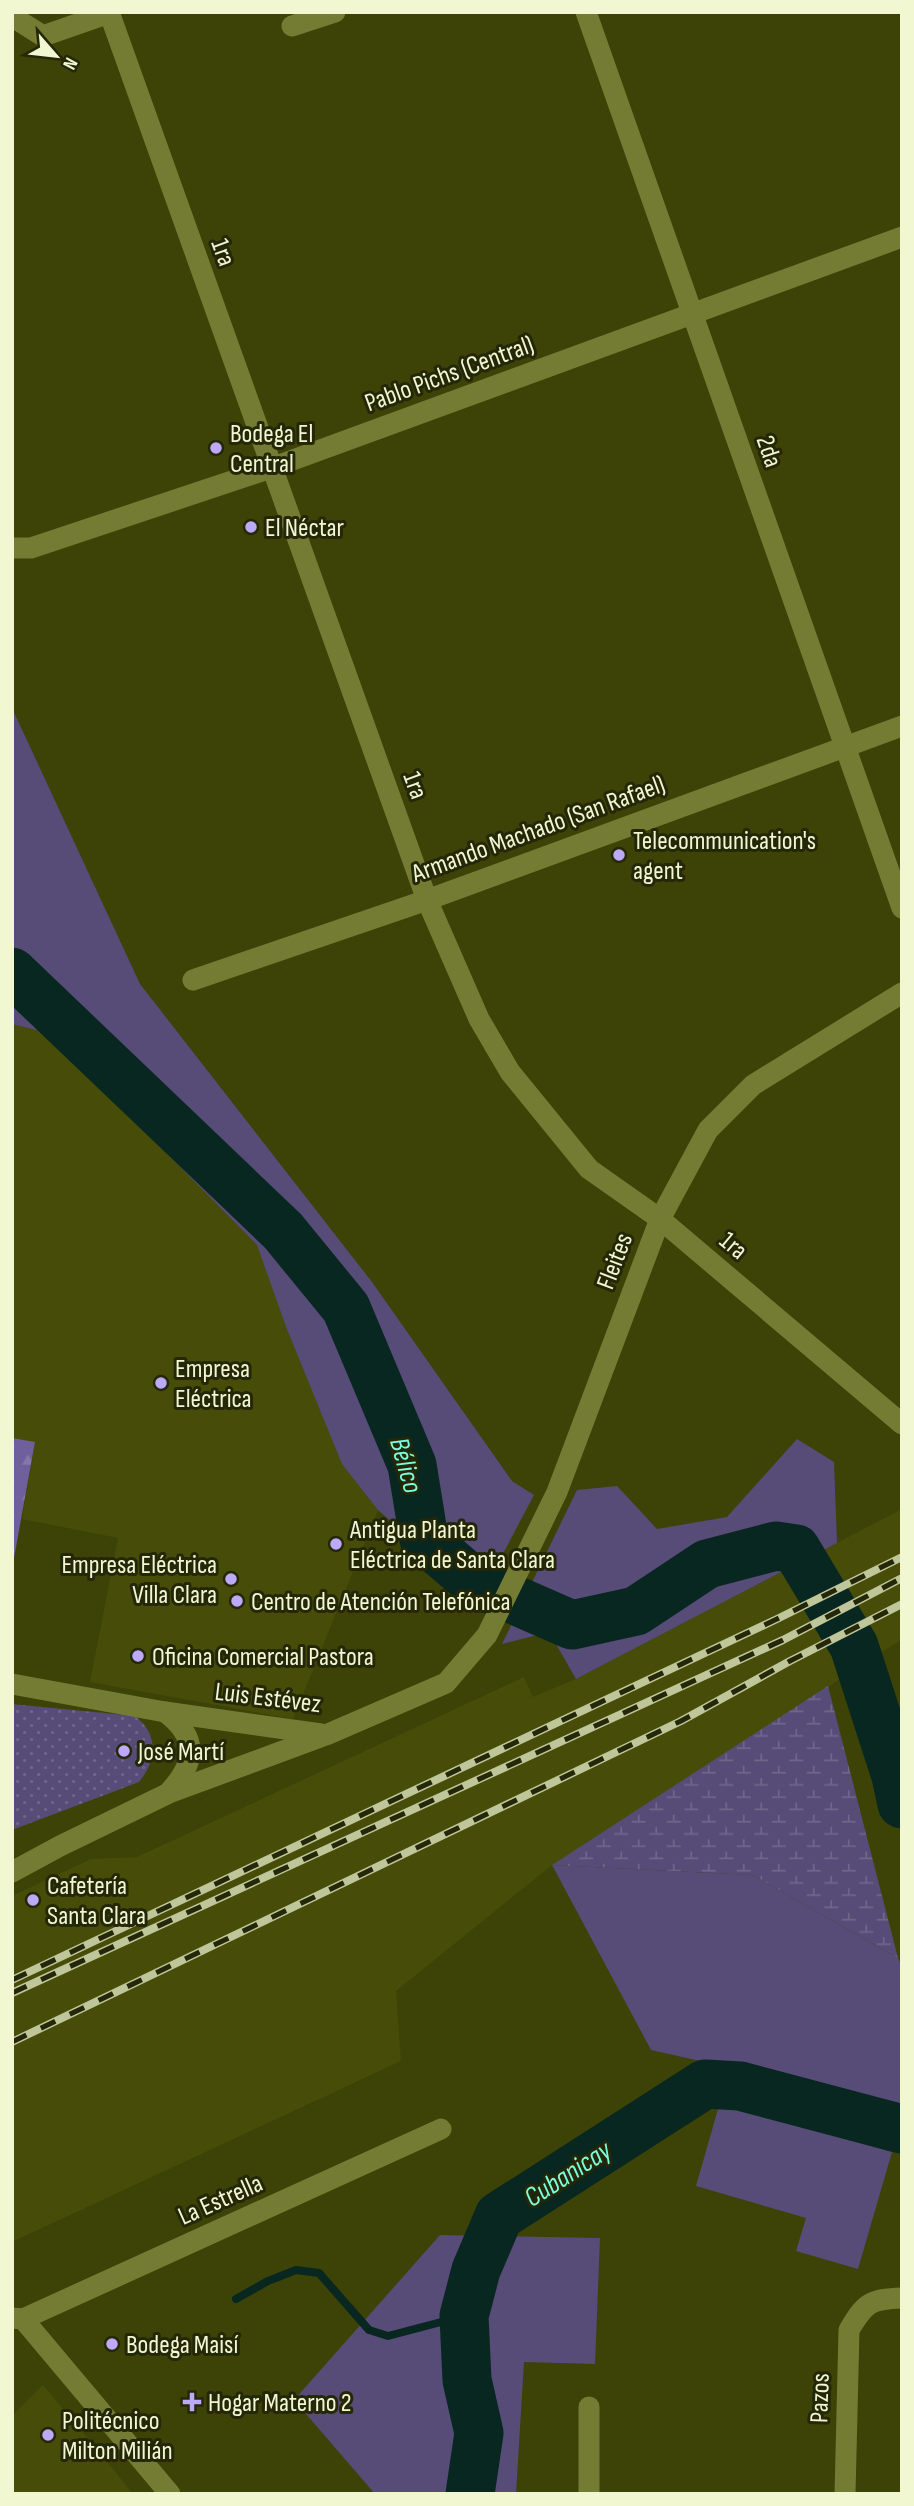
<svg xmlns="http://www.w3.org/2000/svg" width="914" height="2506" font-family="'Sofia Sans Condensed',sans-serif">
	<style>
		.built { fill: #474d08 }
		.green { fill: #574b78 }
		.forest { fill: url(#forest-firs) }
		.wetland { fill: url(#wetland-marsh) }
		.park { fill: url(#park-dots) }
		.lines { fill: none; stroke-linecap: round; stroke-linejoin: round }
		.stream { stroke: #082720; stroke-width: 8 }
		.river { stroke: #082720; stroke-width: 49 }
		.minor { stroke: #747c33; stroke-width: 21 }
		.secondary { stroke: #747c33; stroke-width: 21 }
		.rail-casing { stroke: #bfc69a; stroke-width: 8 }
		.rail { stroke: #242708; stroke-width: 5; stroke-dasharray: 16; stroke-linecap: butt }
		.poi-dot { fill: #bda9f5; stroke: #242708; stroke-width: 2.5 }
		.labels { text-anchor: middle; stroke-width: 6; stroke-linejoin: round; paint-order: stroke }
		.street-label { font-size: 26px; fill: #f0f7d1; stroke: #242708 }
		.poi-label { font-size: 26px; fill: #f0f7d1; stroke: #242708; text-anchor: start }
		.water-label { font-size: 28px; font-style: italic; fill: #79fede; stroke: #242708 }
	</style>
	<defs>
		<pattern id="forest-firs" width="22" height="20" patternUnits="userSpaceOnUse" patternTransform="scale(1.75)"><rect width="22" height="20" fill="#6f5f9c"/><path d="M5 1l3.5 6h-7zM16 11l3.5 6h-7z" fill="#8477a9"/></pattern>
		<pattern id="wetland-marsh" width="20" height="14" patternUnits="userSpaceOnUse" patternTransform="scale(1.75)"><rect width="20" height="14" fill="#574b78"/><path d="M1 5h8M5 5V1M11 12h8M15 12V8" fill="none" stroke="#6f668a"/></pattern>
		<pattern id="park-dots" width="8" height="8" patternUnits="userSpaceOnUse" patternTransform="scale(1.75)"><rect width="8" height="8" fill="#574b78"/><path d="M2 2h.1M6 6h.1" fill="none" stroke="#6f668a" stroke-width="1.8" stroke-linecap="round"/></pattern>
	</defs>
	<rect width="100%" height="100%" fill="#3d4206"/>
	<g class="built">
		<path d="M12 1024 48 1033 257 1245 286 1327 342 1463 378 1510 293 1719 90 1682 118 1538 22 1519 35 1443 12 1438Z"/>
		<path d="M902 1509V1639L552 1865 396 1991 401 2061 12 2242V1896L91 1859 137 1857 524 1677 533 1697 576 1679Z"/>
		<path d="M43 2385 101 2454 133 2494H12V2416Z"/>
	</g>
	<g class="green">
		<path d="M12 708 140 984 372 1282 512 1481 534 1495 479 1599 378 1510 342 1464 286 1327 257 1245 48 1033 12 1024Z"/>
		<path d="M797 1439 834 1462 837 1543 576 1679 549 1632 502 1644 577 1490 617 1486 657 1529 727 1517Z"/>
		<path d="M552 1865 753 1875 898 1958 902 1967V2106L651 2050Z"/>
		<path d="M720 2102 892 2152 858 2269 796 2251 806 2218 696 2186Z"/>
		<path d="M440 2235 600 2238 595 2364 524 2362 516 2494H375L294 2400Z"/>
	</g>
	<path class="forest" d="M12 1438 35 1442 12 1569Z"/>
	<path class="wetland" d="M828 1686 898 1958 753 1875 552 1865Z"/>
	<path class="park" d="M12 1704 135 1716C159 1735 157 1760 139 1782L12 1830Z"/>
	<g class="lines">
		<path class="stream" d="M236 2299 268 2281 296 2270 319 2273 369 2330 388 2336 464 2316"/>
		<g class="river">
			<path d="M12 972 283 1231 346 1308 412 1465 424 1539 474 1582 572 1625 636 1611 707 1564 776 1546 796 1549 854 1646 896 1776 902 1804"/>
			<path d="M470 2494 479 2433 467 2380 464 2316 476 2270 499 2216 705 2084 740 2086 902 2129"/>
		</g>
		<g class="minor">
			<path d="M14 12 16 19 43 36 109 13"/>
			<path d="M586 12 902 908"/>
			<path d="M292 26 335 12"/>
			<path d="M12 548H31L271 468 902 237"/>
			<path d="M193 980 427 900 902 726"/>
			<path d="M902 993 753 1085 708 1130 660 1219 902 1424"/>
			<path d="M23 2319 441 2129"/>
			<path d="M589 2407V2494"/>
			<path d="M845 2494 849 2330C865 2303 870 2299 902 2298"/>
		</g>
		<g class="secondary">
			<path d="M12 1684 165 1712 321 1734"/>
			<path d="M165 1712C198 1737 197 1761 170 1791"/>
			<path d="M12 1872 60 1846 169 1793 326 1735 446 1683 487 1635 557 1492 660 1219 589 1169 510 1072 479 1019 427 900 109 12"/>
			<path d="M12 2318 23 2319 170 2494"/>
		</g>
		<g class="rail-casing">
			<g id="rail">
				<path d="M12 1980 777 1619 902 1557"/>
				<path d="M12 1993 783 1640 902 1578"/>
				<path d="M12 2042 681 1721 790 1661 902 1604"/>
			</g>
		</g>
		<use href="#rail" class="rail"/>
	</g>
	<g class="poi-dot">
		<circle cx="216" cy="448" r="7"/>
		<circle cx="251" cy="527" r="7"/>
		<circle cx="619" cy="855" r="7"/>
		<circle cx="161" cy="1383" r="7"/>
		<circle cx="336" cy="1544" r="7"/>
		<circle cx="231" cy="1579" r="7"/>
		<circle cx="237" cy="1601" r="7"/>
		<circle cx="138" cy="1656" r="7"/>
		<circle cx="124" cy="1751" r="7"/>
		<circle cx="33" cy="1900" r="7"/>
		<circle cx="112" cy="2344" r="7"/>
		<path d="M188.5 2391.5h7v7h7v7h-7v7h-7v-7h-7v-7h7z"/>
		<circle cx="48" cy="2435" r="7"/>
	</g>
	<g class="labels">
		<g class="street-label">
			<text transform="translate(224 252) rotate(70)" y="9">1ra</text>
			<text transform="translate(449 373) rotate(-20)" y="9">Pablo Pichs (Central)</text>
			<text transform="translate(770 451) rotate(71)" y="9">2da</text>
			<text transform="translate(416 785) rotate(70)" y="9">1ra</text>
			<text transform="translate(538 828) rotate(-20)" y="9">Armando Machado (San Rafael)</text>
			<text transform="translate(734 1245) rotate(40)" y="9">1ra</text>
			<text transform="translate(614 1261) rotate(-69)" y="9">Fleites</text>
			<text transform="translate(268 1697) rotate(7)" y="9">Luis Estévez</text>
			<text transform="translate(220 2199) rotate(-24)" y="9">La Estrella</text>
			<text transform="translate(819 2398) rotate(-88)" y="9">Pazos</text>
		</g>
		<g class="poi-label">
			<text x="230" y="442">Bodega El<tspan x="230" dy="30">Central</tspan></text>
			<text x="265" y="536">El Néctar</text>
			<text x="633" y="849">Telecommunication's<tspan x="633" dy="30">agent</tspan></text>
			<text x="175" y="1377">Empresa<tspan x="175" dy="30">Eléctrica</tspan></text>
			<text x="350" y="1538">Antigua Planta<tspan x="350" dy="30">Eléctrica de Santa Clara</tspan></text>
			<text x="217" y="1573" text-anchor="end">Empresa Eléctrica<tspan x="217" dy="30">Villa Clara</tspan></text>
			<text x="251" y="1610">Centro de Atención Telefónica</text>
			<text x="152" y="1665">Oficina Comercial Pastora</text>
			<text x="138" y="1760">José Martí</text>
			<text x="47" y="1894">Cafetería<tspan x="47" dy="30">Santa Clara</tspan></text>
			<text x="126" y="2353">Bodega Maisí</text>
			<text x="208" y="2411">Hogar Materno 2</text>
			<text x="62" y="2429">Politécnico<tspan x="62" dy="30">Milton Milián</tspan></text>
		</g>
		<g class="water-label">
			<text transform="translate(407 1465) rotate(74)" y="10">Bélico</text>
			<text transform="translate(567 2173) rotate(-33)" y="10">Cubanicay</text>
		</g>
	</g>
	<rect width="914" height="2506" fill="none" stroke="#f0f7d1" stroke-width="28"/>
	<g transform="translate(56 56) rotate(118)" stroke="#242708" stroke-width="5" paint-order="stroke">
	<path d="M0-5L12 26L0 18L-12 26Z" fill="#f0f7d1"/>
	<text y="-10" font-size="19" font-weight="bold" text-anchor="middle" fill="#f0f7d1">N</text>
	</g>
</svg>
